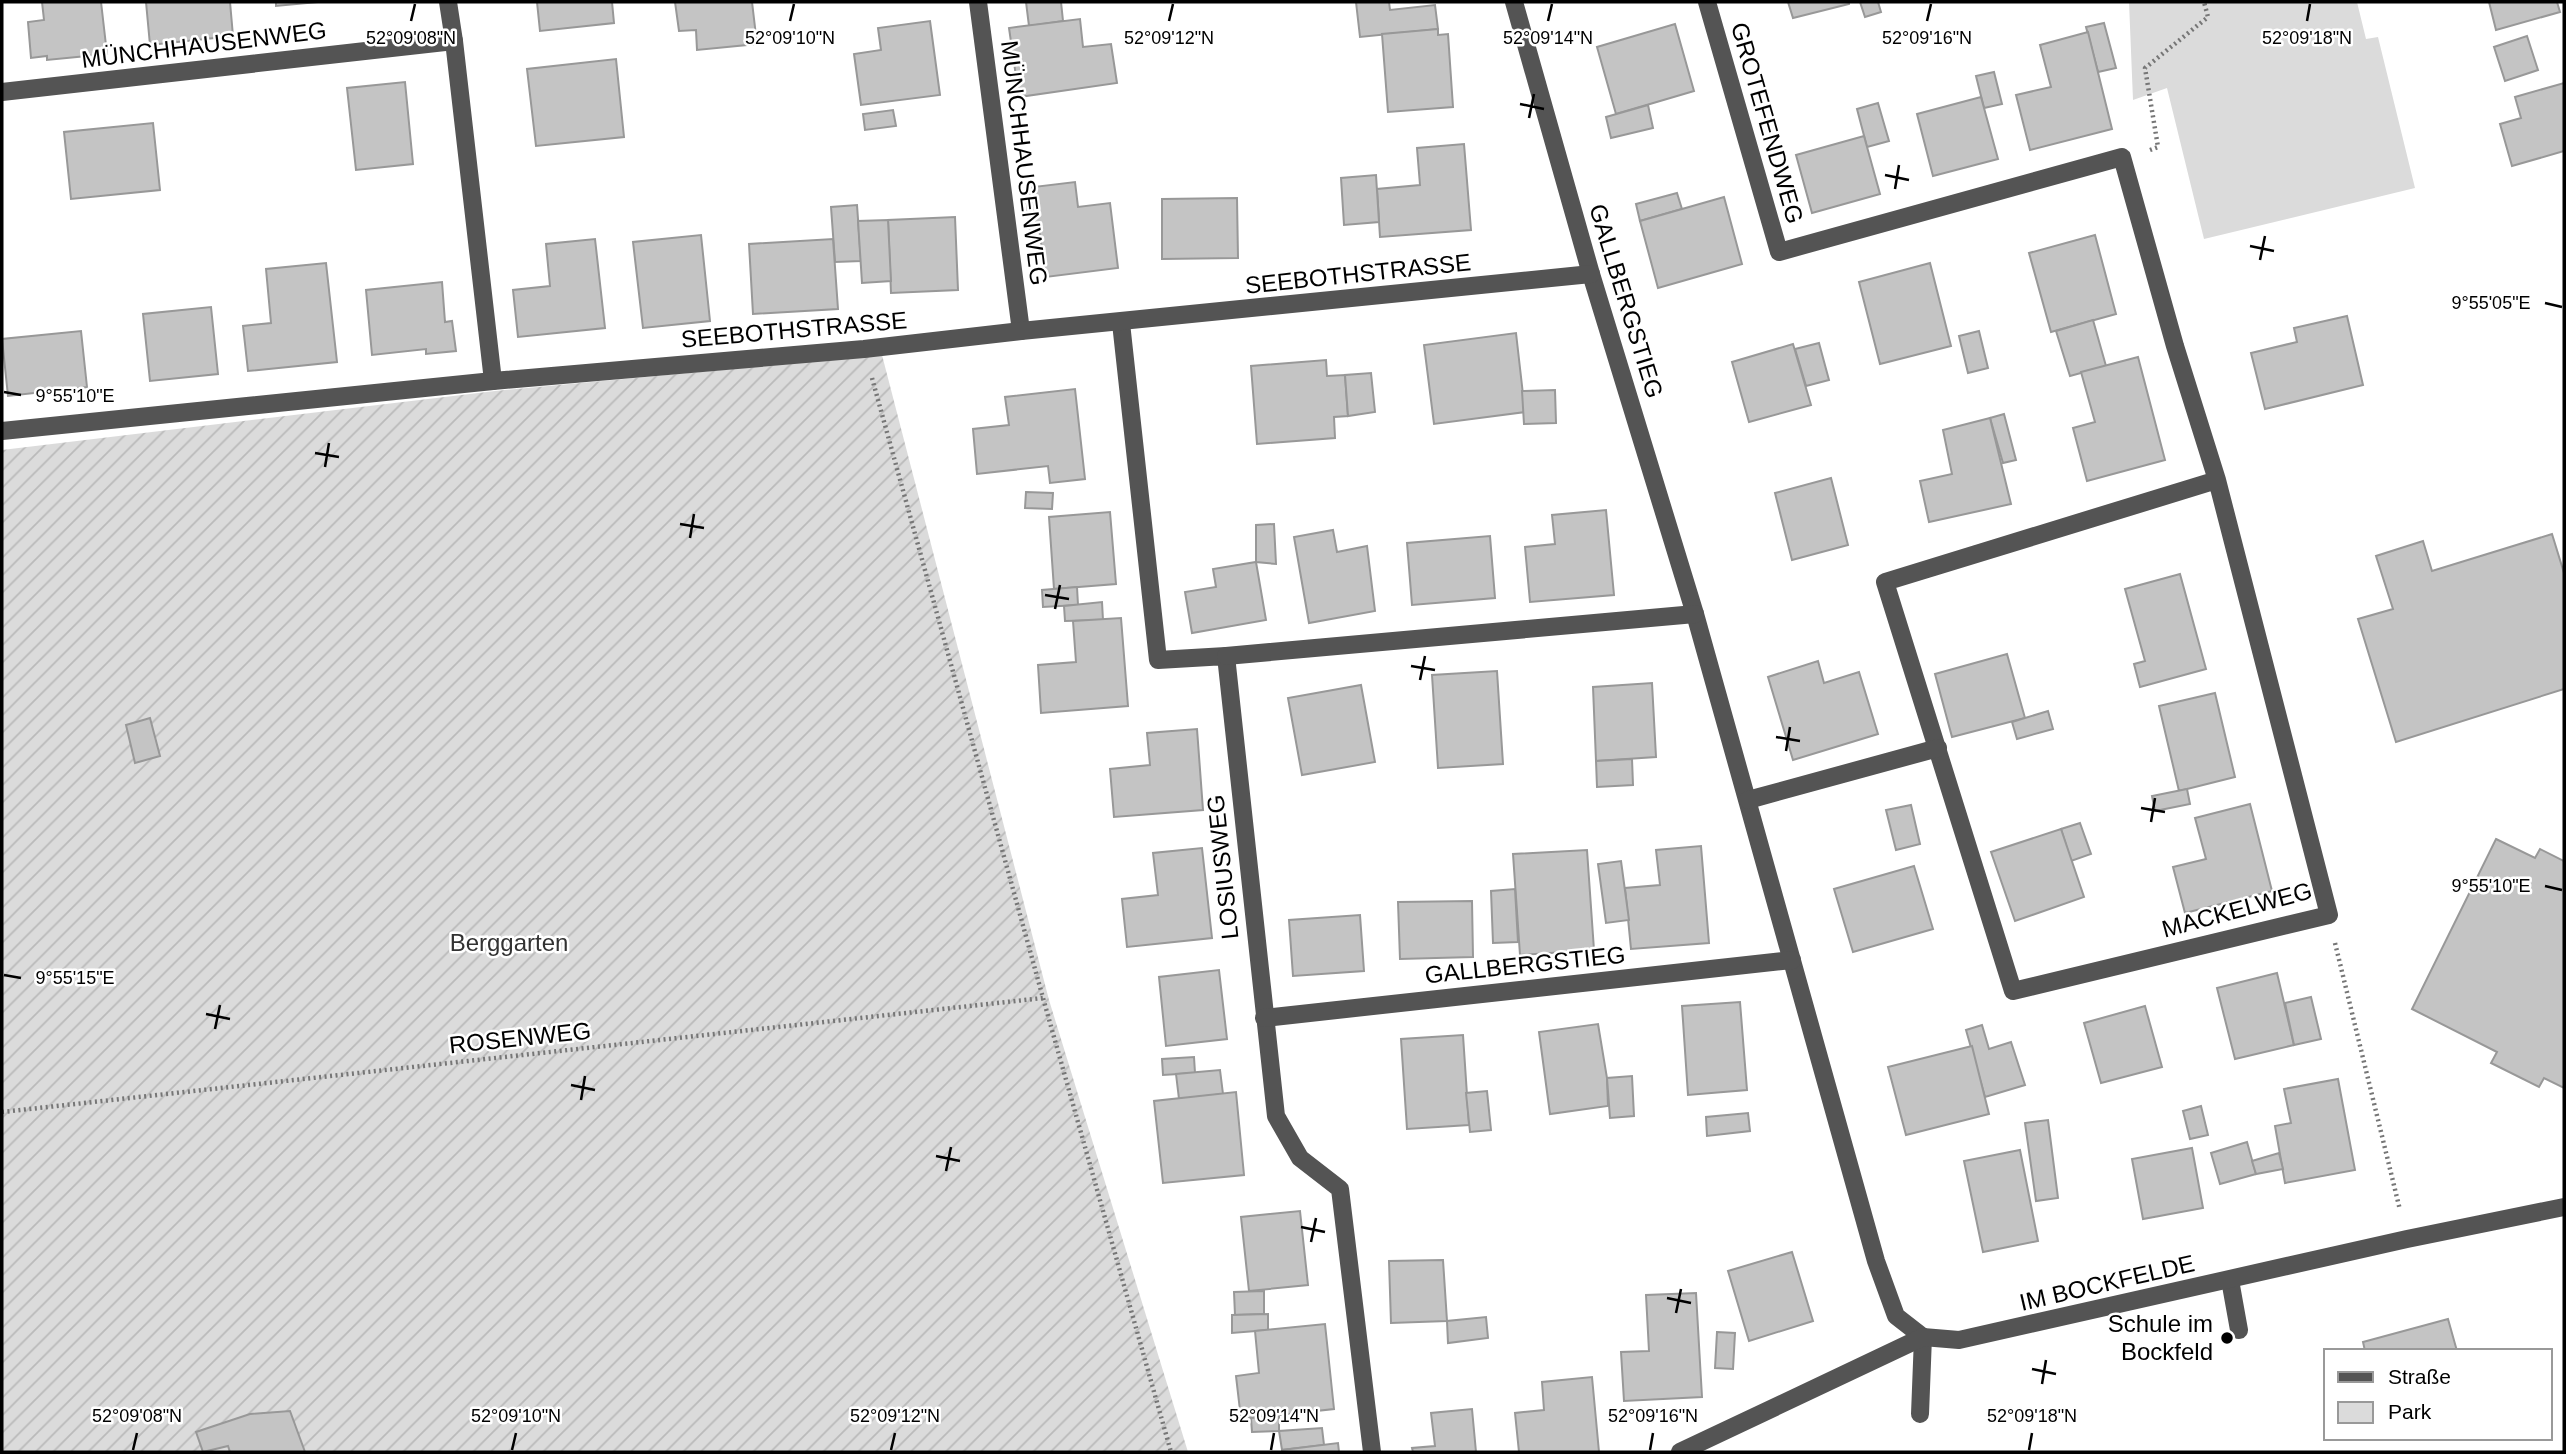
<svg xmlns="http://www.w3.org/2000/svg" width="2566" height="1454" font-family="Helvetica,sans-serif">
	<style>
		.park { fill: #dbdbdb }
		.garden { fill: url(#garden-furrows) }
		.building { fill: #c4c4c4; stroke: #989898; stroke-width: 2 }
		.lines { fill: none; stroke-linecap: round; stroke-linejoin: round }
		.path { stroke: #767676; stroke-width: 4.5; stroke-dasharray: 2 3.5; stroke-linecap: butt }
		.minor { stroke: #545454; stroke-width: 18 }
		.ticks { fill: none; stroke: #000; stroke-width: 2.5 }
		.poi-dot { fill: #000; stroke: #fff; stroke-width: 2.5 }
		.labels { text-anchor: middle; stroke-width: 5; stroke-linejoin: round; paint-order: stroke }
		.street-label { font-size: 24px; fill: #000; stroke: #fff }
		.park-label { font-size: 24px; fill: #323232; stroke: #fff }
		.poi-label { font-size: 24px; fill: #000; stroke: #fff; text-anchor: end }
		.ticks-label { font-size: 18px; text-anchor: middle; fill: #000; stroke: #fff; stroke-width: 5; stroke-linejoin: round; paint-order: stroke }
	</style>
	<defs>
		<pattern id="garden-furrows" width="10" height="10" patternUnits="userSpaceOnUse" patternTransform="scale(1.75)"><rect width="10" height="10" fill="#dbdbdb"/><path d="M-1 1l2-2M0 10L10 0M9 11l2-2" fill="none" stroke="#bababa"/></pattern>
	</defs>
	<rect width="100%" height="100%" fill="#fff"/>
	<path class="park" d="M2129 2H2357L2366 39 2378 37 2415 188 2204 239 2167 88 2133 100Z"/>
	<path class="garden" d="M882 355 1049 1000 1188 1452H2V450L495 391Z"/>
	<g class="building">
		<path d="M42 2H101L107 54 47 60V56L31 58 28 22 44 20Z"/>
		<path d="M146 2H230L233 36 150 45Z"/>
		<path d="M276 2H318L276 6Z"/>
		<path d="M537 2H612L614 23 540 31Z"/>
		<path d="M675 2H752L757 44 697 50 696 30 679 31Z"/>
		<path d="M1026 2H1061L1063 21 1029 26Z"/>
		<path d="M1356 2H1389L1390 10 1435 5 1438 29 1360 37Z"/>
		<path d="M1788 2H1849V4L1793 18Z"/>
		<path d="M1860 2H1878L1881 12 1865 17Z"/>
		<path d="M2489 2H2557L2560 12 2496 30Z"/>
		<path d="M1080 19 1083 47 1111 44 1117 83 1019 97 1009 28Z"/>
		<path d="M930 21 940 95 861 105 854 54 881 50 878 28Z"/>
		<path d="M2104 23 2116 68 2098 72 2086 27Z"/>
		<path d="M1675 24 1694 91 1616 114 1597 47Z"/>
		<path d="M1438 29V35L1448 34 1453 107 1388 112 1382 34Z"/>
		<path d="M2088 32 2112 129 2030 150 2016 95 2051 87 2040 45Z"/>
		<path d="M2527 36 2538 70 2505 81 2494 47Z"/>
		<path d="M616 59 624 137 536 146 527 69Z"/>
		<path d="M1994 72 2002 104 1984 108 1976 76Z"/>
		<path d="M405 82 413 164 356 170 347 88Z"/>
		<path d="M2564 83V151L2512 166 2500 124 2521 118 2515 97Z"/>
		<path d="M1981 97 1998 159 1933 176 1917 114Z"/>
		<path d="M1878 103 1889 141 1867 147 1857 109Z"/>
		<path d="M1648 105 1653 128 1611 138 1606 117Z"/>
		<path d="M893 110 896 126 865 130 863 114Z"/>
		<path d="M153 123 160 190 71 199 64 132Z"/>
		<path d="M1864 136 1880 194 1812 213 1796 155Z"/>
		<path d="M1464 144 1471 230 1380 237 1377 189 1420 185 1417 148Z"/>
		<path d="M1376 175 1379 222 1344 225 1341 178Z"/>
		<path d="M1075 182 1078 207 1110 203 1118 268 1046 277 1039 229 1030 231 1025 188Z"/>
		<path d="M1677 193 1682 209 1640 221 1636 204Z"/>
		<path d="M1724 197 1742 264 1658 288 1640 221Z"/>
		<path d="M1237 198 1238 258 1162 259V199Z"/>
		<path d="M857 205 861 261 835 262 831 207Z"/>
		<path d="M955 217 958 290 891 293 888 220Z"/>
		<path d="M888 220 891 281 862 283 858 221Z"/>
		<path d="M701 235 710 321 643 328 633 242Z"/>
		<path d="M2095 235 2116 314 2051 332 2029 253Z"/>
		<path d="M595 239 605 328 518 337 513 290 550 286 546 244Z"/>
		<path d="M833 239 838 309 753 314 749 244Z"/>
		<path d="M326 263 337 362 248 371 243 326 271 323 266 269Z"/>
		<path d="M1930 263 1951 346 1880 364 1859 282Z"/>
		<path d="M442 282 445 322 452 321 456 351 426 354V349L372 355 366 290Z"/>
		<path d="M211 307 218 374 150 381 143 314Z"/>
		<path d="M2347 316 2363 385 2265 409 2251 353 2297 342 2294 328Z"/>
		<path d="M2093 320 2106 366 2070 376 2056 331Z"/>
		<path d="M81 331 87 387 8 396 2 339Z"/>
		<path d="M1979 331 1988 368 1968 373 1959 336Z"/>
		<path d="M1516 333 1525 412 1434 424 1424 345Z"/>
		<path d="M1819 343 1829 380 1806 386 1795 349Z"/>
		<path d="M1793 344 1811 405 1749 422 1732 362Z"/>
		<path d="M2138 357 2165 460 2087 481 2073 428 2095 422 2081 372Z"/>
		<path d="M1326 360 1327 376 1345 375 1348 416 1334 417 1335 438 1257 444 1251 366Z"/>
		<path d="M1371 373 1375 412 1348 416 1345 375Z"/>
		<path d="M1075 389 1085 479 1050 483 1048 466 977 474 973 429 1009 425 1005 397Z"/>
		<path d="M1555 390 1556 423 1524 424 1522 391Z"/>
		<path d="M2004 414 2016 460 2003 463 1990 418Z"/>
		<path d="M1990 418 2011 504 1929 522 1920 481 1952 474 1943 430Z"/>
		<path d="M1831 478 1848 545 1792 560 1775 493Z"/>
		<path d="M1026 492 1053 493 1052 509 1025 508Z"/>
		<path d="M1606 510 1614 595 1530 602 1525 547 1555 544 1552 515Z"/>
		<path d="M1110 512 1116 584 1054 589 1049 517Z"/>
		<path d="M1274 524 1276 564 1256 562V525Z"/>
		<path d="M1333 530 1337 552 1367 546 1375 611 1309 623 1294 537Z"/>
		<path d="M2552 534 2564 573V689L2396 742 2358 619 2393 609 2376 556 2423 541 2432 571Z"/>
		<path d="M1490 536 1495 598 1412 605 1407 543Z"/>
		<path d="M1256 562 1266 620 1192 633 1185 592 1216 587 1213 569Z"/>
		<path d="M2180 574 2206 669 2140 687 2134 664 2145 661 2125 589Z"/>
		<path d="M1077 587 1078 605 1043 607 1042 590Z"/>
		<path d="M1102 602 1103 620 1065 621 1064 606Z"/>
		<path d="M1121 618 1128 706 1041 713 1038 665 1076 662 1073 621Z"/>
		<path d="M2007 654 2025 718 1952 737 1935 674Z"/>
		<path d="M1818 661 1824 683 1859 672 1878 734 1793 760 1768 677Z"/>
		<path d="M1497 671 1503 764 1438 768 1432 675Z"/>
		<path d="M1652 683 1656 757 1596 761 1593 687Z"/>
		<path d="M1361 685 1375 762 1302 775 1288 698Z"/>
		<path d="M2215 693 2235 777 2179 791 2159 706Z"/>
		<path d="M2048 711 2053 729 2017 739 2012 722Z"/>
		<path d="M150 718 160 756 135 763 126 725Z"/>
		<path d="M1197 729 1203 810 1114 817 1110 769 1150 765 1147 733Z"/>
		<path d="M1632 759 1633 785 1597 787 1596 761Z"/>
		<path d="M2187 789 2190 804 2155 811 2152 796Z"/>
		<path d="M2250 804 2272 891 2185 913 2173 867 2206 859 2195 818Z"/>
		<path d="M1911 805 1920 844 1896 850 1886 810Z"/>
		<path d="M2080 823 2091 854 2071 861 2061 829Z"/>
		<path d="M2061 829 2084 897 2015 921 1991 852Z"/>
		<path d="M2496 839 2535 858 2540 849 2564 861V1088L2544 1078 2539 1087 2491 1063 2497 1052 2412 1009Z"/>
		<path d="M1701 846 1709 943 1631 949 1625 888 1660 885 1656 850Z"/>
		<path d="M1202 848 1212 938 1127 947 1122 899 1158 895 1153 853Z"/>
		<path d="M1587 850 1594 950 1520 955 1513 854Z"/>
		<path d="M1621 861 1629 920 1606 923 1598 864Z"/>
		<path d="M1914 866 1933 929 1853 952 1834 889Z"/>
		<path d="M1515 889 1518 942 1493 943 1491 891Z"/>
		<path d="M1472 901 1473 957 1400 959 1398 902Z"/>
		<path d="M1360 915 1364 971 1293 976 1289 920Z"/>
		<path d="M1219 970 1227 1039 1166 1046 1159 977Z"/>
		<path d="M2277 973 2294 1045 2235 1059 2217 988Z"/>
		<path d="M2311 997 2321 1039 2294 1045 2285 1003Z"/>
		<path d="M1740 1002 1747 1090 1688 1095 1682 1006Z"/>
		<path d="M2145 1006 2162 1067 2101 1083 2084 1023Z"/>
		<path d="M1598 1024 1607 1078 1608 1106 1550 1114 1539 1032Z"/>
		<path d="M1982 1025 1989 1049 2011 1042 2025 1085 1985 1097 1966 1030Z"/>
		<path d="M1463 1035 1469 1125 1407 1129 1401 1039Z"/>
		<path d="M1972 1046 1989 1114 1906 1135 1888 1067Z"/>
		<path d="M1194 1057 1195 1073 1163 1075 1162 1059Z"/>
		<path d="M1220 1070 1223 1094 1179 1099 1176 1074Z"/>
		<path d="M1632 1076 1634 1116 1610 1118 1607 1078Z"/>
		<path d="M2338 1079 2355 1170 2285 1183 2275 1126 2291 1123 2284 1089Z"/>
		<path d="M1487 1091 1491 1130 1470 1132 1466 1093Z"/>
		<path d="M1236 1092 1244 1175 1163 1183 1154 1101Z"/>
		<path d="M2201 1106 2208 1135 2190 1139 2183 1111Z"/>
		<path d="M1748 1113 1750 1131 1707 1136 1706 1117Z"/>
		<path d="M2048 1120 2058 1198 2036 1201 2025 1123Z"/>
		<path d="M2247 1142 2256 1174 2220 1184 2211 1153Z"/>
		<path d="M2192 1148 2203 1208 2143 1219 2132 1159Z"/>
		<path d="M2020 1150 2038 1241 1983 1252 1964 1161Z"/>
		<path d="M2279 1153 2283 1169 2256 1174 2252 1161Z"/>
		<path d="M1300 1211 1308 1285 1249 1291 1241 1217Z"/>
		<path d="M1792 1252 1813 1321 1749 1341 1728 1271Z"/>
		<path d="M1443 1260 1447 1321 1391 1323 1389 1261Z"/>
		<path d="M1264 1291V1314L1235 1315 1234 1292Z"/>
		<path d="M1696 1293 1702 1397 1624 1401 1621 1352 1649 1351 1646 1295Z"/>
		<path d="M1268 1314V1330L1232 1333V1315Z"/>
		<path d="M1486 1317 1488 1338 1448 1343 1447 1321Z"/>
		<path d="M2448 1319 2457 1351H2365L2363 1342Z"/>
		<path d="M1325 1324 1334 1409 1241 1419 1236 1376 1259 1373 1255 1331Z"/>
		<path d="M1717 1332 1735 1333 1733 1369 1715 1368Z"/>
		<path d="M1592 1377 1599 1452H1519L1515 1413 1544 1410 1542 1382Z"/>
		<path d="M1472 1409 1476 1452H1413L1412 1448 1435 1446 1431 1413Z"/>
		<path d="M290 1411 305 1452H230L228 1446 203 1452 196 1432 250 1414Z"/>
		<path d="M1279 1416V1431L1252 1432 1251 1418Z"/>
		<path d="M1322 1428 1324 1445 1282 1450 1279 1431Z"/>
		<path d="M1338 1443 1339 1452H1282V1450Z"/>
	</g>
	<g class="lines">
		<g class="path">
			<path d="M2150 150 2158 147 2145 68 2208 17 2204 2"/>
			<path d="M872 378 1043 998 1171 1452"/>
			<path d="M2335 943 2400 1210"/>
			<path d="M2 1112 1043 998"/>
		</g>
		<g class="minor">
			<path d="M448 2 454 41"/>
			<path d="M978 2 1021 331"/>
			<path d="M1514 2 1591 274 1695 614 1876 1261 1896 1316 1923 1337"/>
			<path d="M1707 2 1779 252 2122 157 2175 346 2217 480 2329 915 2013 991 1885 582 2217 480"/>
			<path d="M2 92 454 41 493 381"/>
			<path d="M1121 323 1158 660 1226 656 1276 1116 1300 1158 1340 1189 1372 1452"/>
			<path d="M2 431 493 381 864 349 1021 331 1591 274"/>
			<path d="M1226 656 1695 614"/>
			<path d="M1748 800 1938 748"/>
			<path d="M1264 1018 1792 960"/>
			<path d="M2230 1280 2239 1330"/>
			<path d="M1920 1414 1923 1337"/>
			<path d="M1680 1452 1923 1337 1959 1340 2407 1239 2564 1207"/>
		</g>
	</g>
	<path class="ticks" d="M411 21 415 4M790 21 794 4M1169 21 1173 4M1548 21 1552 4M1927 21 1931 4M2307 21 2310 4M1520 104 1544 109M1529 118 1534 94M1885 175 1909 180M1895 189 1899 165M2250 246 2274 251M2260 260 2265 236M2545 303 2562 307M4 392 21 395M315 453 339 457M325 467 329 443M680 524 704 528M690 538 694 514M1045 595 1069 599M1055 609 1060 585M1411 666 1435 670M1420 680 1425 656M1776 737 1800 741M1786 751 1790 727M2141 808 2165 812M2151 822 2155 798M2545 886 2562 890M4 975 21 978M206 1014 230 1019M215 1029 220 1005M571 1085 595 1090M581 1100 585 1076M936 1156 960 1161M946 1171 951 1147M1301 1227 1325 1232M1311 1242 1316 1218M1667 1298 1691 1303M1676 1313 1681 1289M2032 1369 2056 1374M2042 1384 2046 1360M133 1450 137 1433M512 1450 516 1433M891 1450 895 1433M1271 1450 1274 1433M1650 1450 1653 1433M2029 1450 2032 1433"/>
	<circle class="poi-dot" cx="2227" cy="1338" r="7"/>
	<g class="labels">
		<g class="street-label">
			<text transform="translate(204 45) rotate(-7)" y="8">MÜNCHHAUSENWEG</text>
			<text transform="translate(1767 123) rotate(74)" y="8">GROTEFENDWEG</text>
			<text transform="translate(1024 163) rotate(83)" y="8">MÜNCHHAUSENWEG</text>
			<text transform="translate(1358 274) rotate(-6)" y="8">SEEBOTHSTRASSE</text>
			<text transform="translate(1626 301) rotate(73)" y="8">GALLBERGSTIEG</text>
			<text transform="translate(794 330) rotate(-5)" y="8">SEEBOTHSTRASSE</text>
			<text transform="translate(1223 867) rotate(-96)" y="8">LOSIUSWEG</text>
			<text transform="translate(2237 910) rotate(-15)" y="8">MACKELWEG</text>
			<text transform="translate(1525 965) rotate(-6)" y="8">GALLBERGSTIEG</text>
			<text transform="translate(520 1038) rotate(-6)" y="8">ROSENWEG</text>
			<text transform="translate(2107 1283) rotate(-13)" y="8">IM BOCKFELDE</text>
		</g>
		<g class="park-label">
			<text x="509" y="951">Berggarten</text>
		</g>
		<g class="poi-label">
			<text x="2213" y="1332">Schule im<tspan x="2213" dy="28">Bockfeld</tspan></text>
		</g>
	</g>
	<g class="ticks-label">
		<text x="411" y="44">52°09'08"N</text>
		<text x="790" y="44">52°09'10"N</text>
		<text x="1169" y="44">52°09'12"N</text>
		<text x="1548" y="44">52°09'14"N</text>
		<text x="1927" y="44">52°09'16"N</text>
		<text x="2307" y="44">52°09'18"N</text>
		<text x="2491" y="309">9°55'05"E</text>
		<text x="75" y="402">9°55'10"E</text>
		<text x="2491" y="892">9°55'10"E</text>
		<text x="75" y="984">9°55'15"E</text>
		<text x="137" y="1422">52°09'08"N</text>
		<text x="516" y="1422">52°09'10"N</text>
		<text x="895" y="1422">52°09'12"N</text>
		<text x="1274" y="1422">52°09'14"N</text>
		<text x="1653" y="1422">52°09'16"N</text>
		<text x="2032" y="1422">52°09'18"N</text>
	</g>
	<rect width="2566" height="1454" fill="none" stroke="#000000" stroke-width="7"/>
	<rect x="2324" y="1349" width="228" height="91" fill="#ffffff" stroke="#999999" stroke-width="2"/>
	<rect x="2338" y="1372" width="35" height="10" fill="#545454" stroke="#999999" stroke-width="2"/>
	<text x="2388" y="1384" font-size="21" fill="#000000">Straße</text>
	<rect x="2338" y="1402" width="35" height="21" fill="#dbdbdb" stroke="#999999" stroke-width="2"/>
	<text x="2388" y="1419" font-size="21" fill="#000000">Park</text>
</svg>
